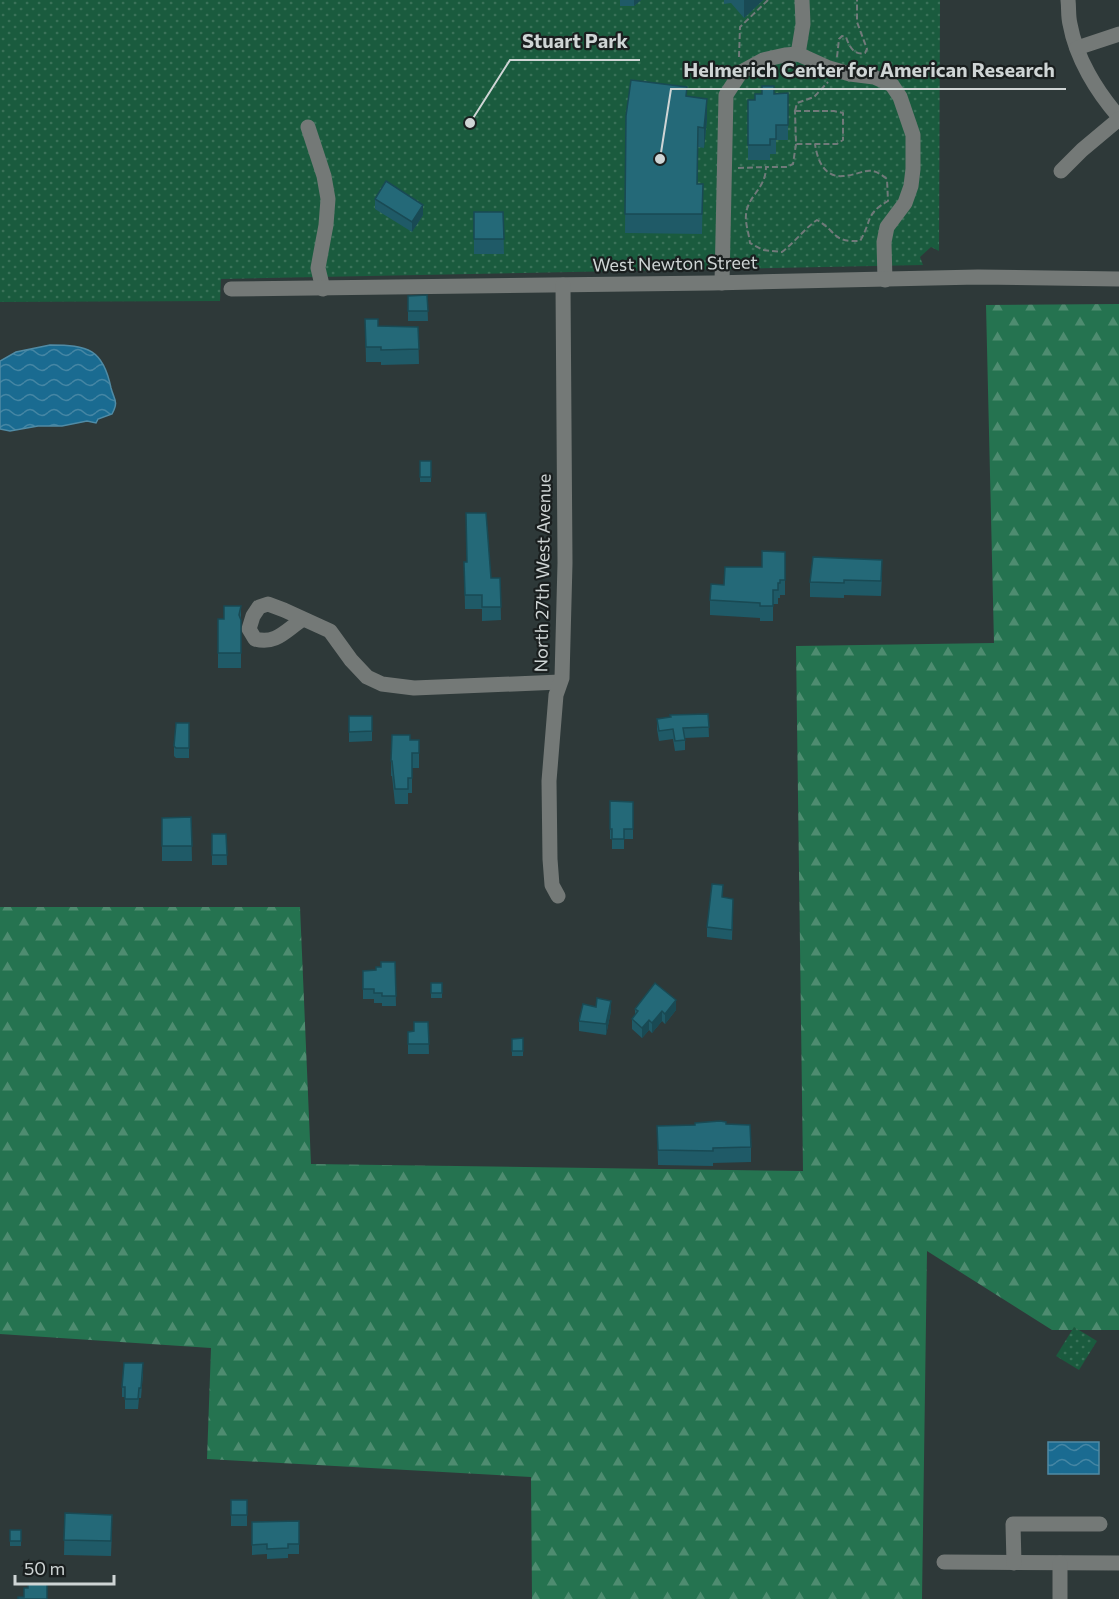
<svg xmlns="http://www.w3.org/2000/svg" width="1119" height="1599" font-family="Commissioner,sans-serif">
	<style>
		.forest { fill: url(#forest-firs) }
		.park { fill: url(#park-dots) }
		.water { fill: url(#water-waves); stroke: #508ba5; stroke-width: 1.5 }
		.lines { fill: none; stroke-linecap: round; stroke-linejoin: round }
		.path { stroke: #717a7a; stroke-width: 2; stroke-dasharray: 6 3; stroke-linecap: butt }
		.minor { stroke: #747977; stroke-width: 15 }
		.wall { fill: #1f5a67 }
		.shaded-wall { fill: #194a54 }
		.building { fill: #246978; stroke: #194a54; stroke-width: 1.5 }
		.labels { text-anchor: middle; stroke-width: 4.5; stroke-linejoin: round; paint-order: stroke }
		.street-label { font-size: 18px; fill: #cfd5d5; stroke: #1a1f1f }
		.leader { fill: none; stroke: #cfd5d5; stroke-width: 2 }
		.callout-dot { fill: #cfd5d5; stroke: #1a1f1f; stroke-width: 2 }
		.callout-label { font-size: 20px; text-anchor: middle; font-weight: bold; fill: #cfd5d5; stroke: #1a1f1f; stroke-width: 4.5; stroke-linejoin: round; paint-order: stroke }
	</style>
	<defs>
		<pattern id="forest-firs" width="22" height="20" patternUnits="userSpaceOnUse" patternTransform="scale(1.5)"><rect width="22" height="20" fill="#257350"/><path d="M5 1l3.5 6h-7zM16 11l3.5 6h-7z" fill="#4e8c70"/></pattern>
		<pattern id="park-dots" width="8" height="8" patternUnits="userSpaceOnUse" patternTransform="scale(1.5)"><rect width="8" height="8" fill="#1a5b3e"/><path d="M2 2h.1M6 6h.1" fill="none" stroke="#3a7259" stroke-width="1.8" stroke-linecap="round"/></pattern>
		<pattern id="water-waves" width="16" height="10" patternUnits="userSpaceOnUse" patternTransform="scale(1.5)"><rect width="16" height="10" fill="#1a6b91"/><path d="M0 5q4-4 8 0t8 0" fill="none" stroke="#4586a4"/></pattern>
	</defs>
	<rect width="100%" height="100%" fill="#2e3939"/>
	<path class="forest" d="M1119 304V1330H1052L927 1251 922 1599H532L531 1477 207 1459 211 1348 0 1334V907H300L311 1164 803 1171 796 646 994 643 986 305Z"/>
	<g class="park">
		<path d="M0 0H940L939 251 931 247 920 257 923 265 221 279 220 301 0 302Z"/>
		<path d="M1074 1327 1097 1341 1079 1370 1056 1356Z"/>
	</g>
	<g class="water">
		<path d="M50 345C88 345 103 349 111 388 114 400 119 401 112 414L98 419 96 423 87 421 62 426H38L10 431 0 429V361L16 352Z"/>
		<rect x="1048" y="1442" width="51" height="32"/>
	</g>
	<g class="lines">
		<g class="path">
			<path d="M739 57 740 27 768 0"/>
			<path d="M837 57 839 39 842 36 846 37C849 46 854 56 865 53L867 49 857 22V0"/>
			<path d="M795 111 797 103 814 97 828 82"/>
			<path d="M795 111H834L843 113V140L837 144H796Z"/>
			<path d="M796 144 793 164 787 167H766C766 189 747 196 746 215 745 223 749 234 750 243L763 250 782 252C795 242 804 229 817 220 838 232 831 242 860 241 872 221 865 214 888 201L887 179C868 163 863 175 843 176 824 178 817 159 815 144"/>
			<path d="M738 168 766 167"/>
		</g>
		<g class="minor">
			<path d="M1068 0C1069 8 1068 16 1070 24 1076 58 1097 92 1119 117"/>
			<path d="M1077 48 1119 34"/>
			<path d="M798 54 803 24 802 0"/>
			<path d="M308 127 324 176 328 199 326 225 318 268 323 289"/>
			<path d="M1061 171 1082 150 1119 119"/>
			<path d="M722 283 726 95 741 72 763 60 785 55 798 54 829 68 850 74 874 77 892 85 900 97 913 135V169L911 186 905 203 887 227 884 242 885 280"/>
			<path d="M231 289 712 283 978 277 1119 279"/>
			<path d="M303 619C286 630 276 645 255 639L249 629 253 616 259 607 268 604 284 610 330 631 351 660 367 677 382 684 414 688 560 682"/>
			<path d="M558 896 552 885 550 859 549 781 556 695 562 678 565 563 563 285"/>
			<path d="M944 1562 1119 1563"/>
			<path d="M1014 1563 1013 1524H1100"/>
			<path d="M1060 1599V1563"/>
		</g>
	</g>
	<g class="wall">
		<path d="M620 0H641L634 6H620Z"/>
		<path d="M724 0H763L744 18 731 3 724 4Z"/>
		<path d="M788 93V140H776V154H770V160H748V100H755L774 94Z"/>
		<path d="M687 96 707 119 704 148 698 147 697 184H703L702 234 625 233 626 116Z"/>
		<path d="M375 199 423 215 412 232 375 209Z"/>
		<path d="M474 212H503L504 254H474Z"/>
		<path d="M427 295 428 321H408V296Z"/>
		<path d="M365 319 378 326 418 327 419 364 381 365V362H366Z"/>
		<rect x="420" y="461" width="11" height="21"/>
		<path d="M785 552V595H780V598H778V604H773V621H760V618L710 615V600L724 585 762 567Z"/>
		<path d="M464 562 491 578H500L501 620 482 621V609H465Z"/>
		<path d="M882 575 881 596 844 595V598L810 597V582Z"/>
		<path d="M241 606V668H218V619H224Z"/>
		<path d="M708 714 709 737 685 738V750L675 751 673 739 659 741 657 729V719Z"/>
		<path d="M349 716H372V741L349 742Z"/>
		<path d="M189 723V758H176L174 756V746Z"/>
		<path d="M410 740H419V768H412V793H408V804H395L392 776H391V761Z"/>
		<path d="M610 801 633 802V839H624V849H612V839H610Z"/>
		<path d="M191 817 192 861H162V818Z"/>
		<path d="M212 834H226L227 865H212Z"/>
		<path d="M723 897 733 909 732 940 707 937V927Z"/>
		<path d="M395 962 396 1006H382V1003H374V999H363V971L376 970Z"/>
		<rect x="431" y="983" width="11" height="15"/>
		<path d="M635 1009 676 1010 665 1024 662 1021 652 1033 649 1030 642 1038 632 1029V1019L635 1015Z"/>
		<path d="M611 1011 606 1035 579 1031V1021Z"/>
		<path d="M428 1022 429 1054H408V1032L414 1031Z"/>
		<path d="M523 1038V1056H512V1039Z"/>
		<path d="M726 1124 751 1147V1162L713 1163V1166L658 1165 657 1126Z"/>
		<path d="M143 1373 141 1398H139L138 1409H125V1397H122V1387Z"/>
		<rect x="231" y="1500" width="16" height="26"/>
		<path d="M65 1513 112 1530 111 1556 64 1555Z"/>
		<path d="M299 1521V1554H288V1558L267 1559V1554L252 1555V1522Z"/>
		<rect x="10" y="1530" width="11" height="16"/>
	</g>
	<g class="shaded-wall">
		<path d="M634 0H641L634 6Z"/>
		<path d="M744 0H763L744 18Z"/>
		<path d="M707 99V119L704 148V128Z"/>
		<path d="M423 205V215L412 232V222Z"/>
		<path d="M676 1000V1010L665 1024V1014Z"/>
		<path d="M611 1001V1011L606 1035V1024Z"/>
		<path d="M662 1011V1021L652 1033V1023Z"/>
		<path d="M649 1020V1030L642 1038V1028Z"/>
	</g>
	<g class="building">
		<path d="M631 80 687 87 686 96 707 99 704 128 698 127 697 184H703L702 214H625L626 116Z"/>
		<path d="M762 86H774V94L788 93V125H776V139H770V145H748V100H755V94H762Z"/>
		<path d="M386 181 423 205 412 222 375 199Z"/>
		<path d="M474 212H503L504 239H474Z"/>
		<path d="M427 295 428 311H408V296Z"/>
		<path d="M365 319H378V326L418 327 419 349 381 350V347H366Z"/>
		<rect x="420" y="461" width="11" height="16"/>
		<path d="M466 513H486L491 578H500L501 607H482V595H465L464 562H467Z"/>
		<path d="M762 551 785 552V580H780V583H778V590H773V606H760V603L710 600 711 584 724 585 725 567H762Z"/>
		<path d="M813 557 882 560 881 581 844 580V583L810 582Z"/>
		<path d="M224 606H241L239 615 241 620V653H218V619H224Z"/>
		<path d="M708 714 709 727 683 728 685 740 675 741 673 729 659 731 657 719 671 717 670 715Z"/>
		<path d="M349 716H372V731L349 732Z"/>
		<path d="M176 723H189V748H176L174 746Z"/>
		<path d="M392 735H410V740H419V753H412V778H408V789H395L392 761H391Z"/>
		<path d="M610 801 633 802V829H624V839H612V829H610Z"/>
		<path d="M191 817 192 846H162V818Z"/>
		<path d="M212 834H226L227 855H212Z"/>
		<path d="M712 884 723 885 722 897 733 899 732 930 707 927Z"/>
		<path d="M381 962H395L396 996H382V993H374V989H363V971L376 970V967H381Z"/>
		<rect x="431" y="983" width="11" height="10"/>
		<path d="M655 983 676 1000 665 1014 662 1011 652 1023 649 1020 642 1028 632 1019 638 1011 635 1009Z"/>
		<path d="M597 998 611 1001 606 1024 579 1021 583 1004 596 1007Z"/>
		<path d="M414 1022H428L429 1044H408V1032L414 1031Z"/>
		<path d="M523 1038V1051H512V1039Z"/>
		<path d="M720 1121 726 1122V1124L750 1125 751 1147 713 1148V1151L658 1150 657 1126 695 1125V1123Z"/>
		<path d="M124 1363H143L141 1388H139L138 1399H125V1387H122Z"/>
		<rect x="231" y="1500" width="16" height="15"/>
		<path d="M65 1513 112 1515 111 1541 64 1540Z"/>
		<path d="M299 1521V1544H288V1548L267 1549V1544L252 1545V1522Z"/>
		<rect x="10" y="1530" width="11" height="11"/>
		<path d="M28 1584H47V1599H18V1597H24V1588H28Z"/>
	</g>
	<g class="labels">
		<g class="street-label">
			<text transform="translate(675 264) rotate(-1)" y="6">West Newton Street</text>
			<text transform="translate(543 573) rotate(-89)" y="6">North 27th West Avenue</text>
		</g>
	</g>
	<path class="leader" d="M470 123L510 60H640M660 159L671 89H1066"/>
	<g class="callout-dot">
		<circle cx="470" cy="123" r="6"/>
		<circle cx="660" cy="159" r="6"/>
	</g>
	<g class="callout-label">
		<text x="575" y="48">Stuart Park</text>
		<text x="869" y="77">Helmerich Center for American Research</text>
	</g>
	<path d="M15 1575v9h99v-9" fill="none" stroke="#cfd5d5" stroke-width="3"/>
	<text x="24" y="1575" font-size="18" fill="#cfd5d5" stroke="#1a1f1f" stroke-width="4.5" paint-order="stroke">50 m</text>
</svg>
